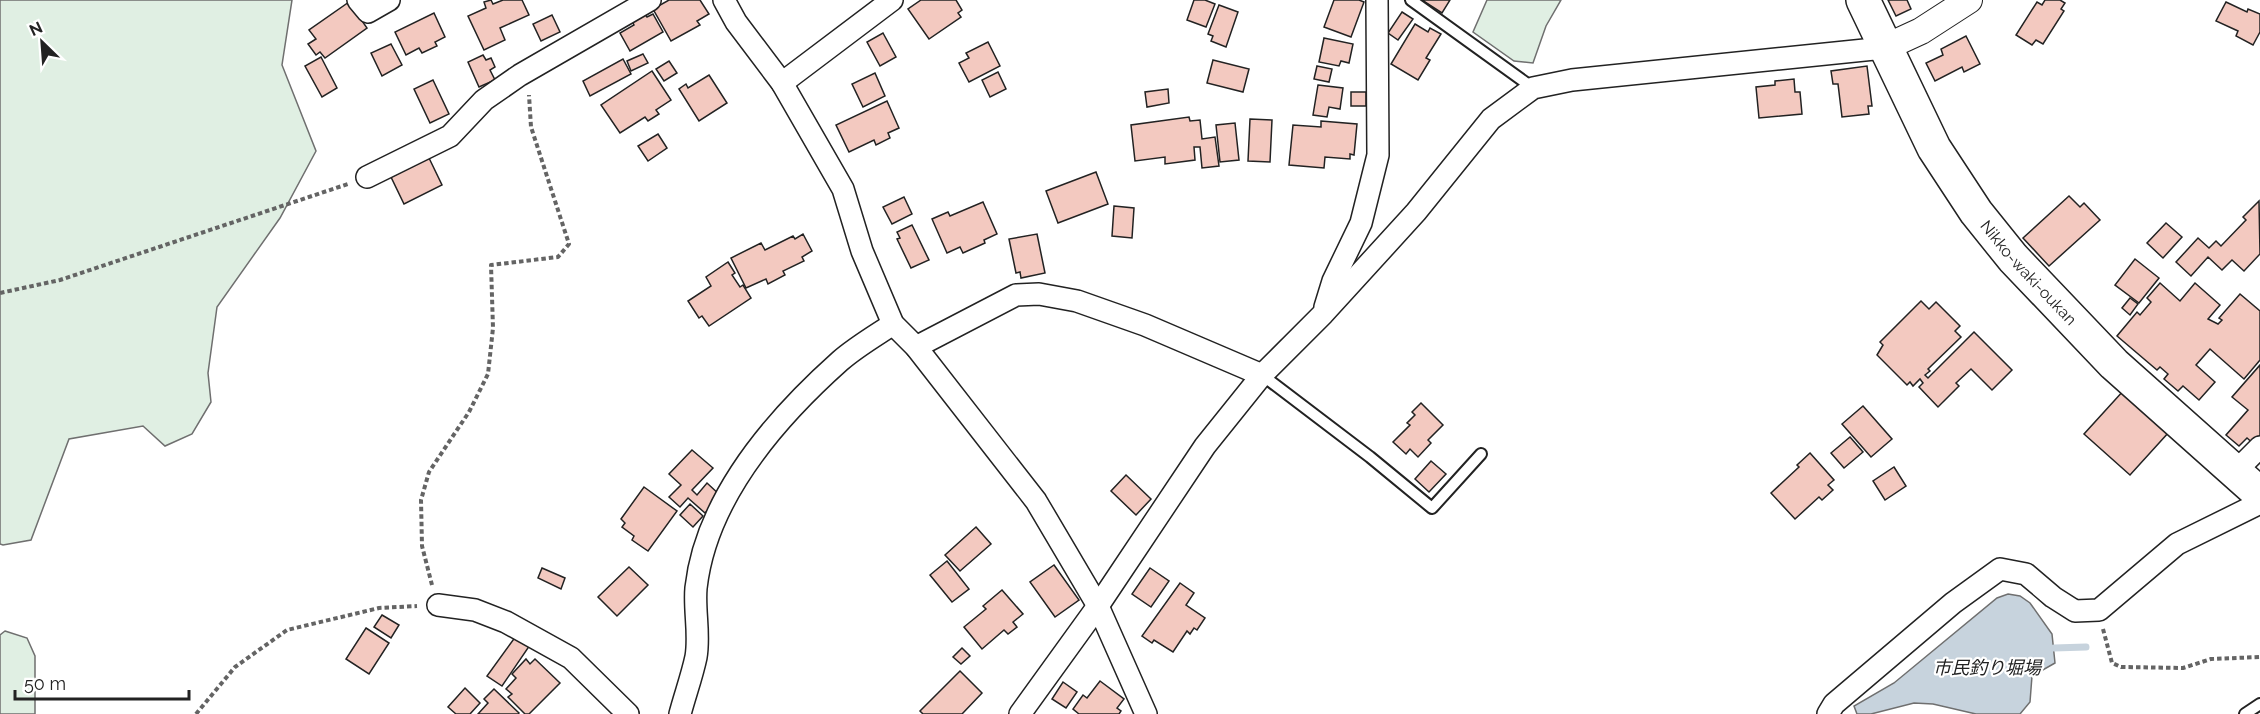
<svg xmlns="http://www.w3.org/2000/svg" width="2260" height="714" font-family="Raleway,'Noto Sans JP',sans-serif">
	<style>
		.green { fill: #e0efe3; stroke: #6f6f6f; stroke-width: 1.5 }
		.water { fill: #c7d3dd; stroke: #6f6f6f; stroke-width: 1.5 }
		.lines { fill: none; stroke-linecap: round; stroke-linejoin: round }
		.stream { stroke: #c7d3dd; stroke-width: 7 }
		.building { fill: #f3c9c0; stroke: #222; stroke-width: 1.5 }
		.service-casing { stroke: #222; stroke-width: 14 }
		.minor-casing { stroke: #222; stroke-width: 24 }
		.tertiary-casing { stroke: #222; stroke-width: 28 }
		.trunk-casing { stroke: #222; stroke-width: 36 }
		.path { stroke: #646464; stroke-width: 4; stroke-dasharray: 4.5 3; stroke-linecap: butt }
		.service { stroke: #fff; stroke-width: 10 }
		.minor { stroke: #fff; stroke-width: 21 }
		.tertiary { stroke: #fff; stroke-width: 26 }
		.trunk { stroke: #fff; stroke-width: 33 }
		.labels { text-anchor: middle; stroke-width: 4.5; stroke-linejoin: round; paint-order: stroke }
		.street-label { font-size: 16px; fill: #222; stroke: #fff }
		.water-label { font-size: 18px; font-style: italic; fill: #222; stroke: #fff }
	</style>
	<rect width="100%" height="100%" fill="#fff"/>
	<g class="green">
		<path d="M0 0H292L282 65 316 151 280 218 217 307 208 373 211 402 192 434 165 446 143 426 69 439 31 540 3 545 0 544Z"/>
		<path d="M1487 0H1561L1546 26 1533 63 1514 61 1473 32Z"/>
		<path d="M5 631 27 638 35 656V714H0V635Z"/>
	</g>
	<path class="water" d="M2008 594 2020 596 2030 603 2052 634 2055 663 2032 676 2030 702 2020 714H1976L1933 704 1914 703 1871 714H1857L1854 706 1894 683 1997 598Z"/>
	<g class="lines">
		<path class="stream" d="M2054 648 2086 647"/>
	</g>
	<g class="building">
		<path d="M491 0 493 4 503 0H522L529 15 500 28 505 40 484 50 468 16 486 8 484 2Z"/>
		<path d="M669 0H700L709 14 697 21 700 25 671 41 653 9Z"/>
		<path d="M921 0H956L962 10 958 13 961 17 929 39 908 9Z"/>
		<path d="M1194 0H1205L1215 4 1206 27 1187 20Z"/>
		<path d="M1334 0H1359L1364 2 1351 37 1324 27Z"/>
		<path d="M1422 0H1450L1442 13Z"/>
		<path d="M1888 0H1907L1911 9 1896 16Z"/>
		<path d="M2045 0H2060L2065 3 2061 9 2064 11 2043 44 2036 40 2032 45 2016 35 2037 2 2042 5Z"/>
		<path d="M349 2 367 28 325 58 320 52 316 55 308 44 316 39 309 30Z"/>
		<path d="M2226 2 2247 12 2248 9 2260 14V32L2253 45 2236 36 2238 31 2216 21Z"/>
		<path d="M1219 5 1238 12 1226 47 1211 41 1213 36 1208 34Z"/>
		<path d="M1402 12 1413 19 1398 40 1388 33Z"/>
		<path d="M434 13 445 37 435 42 437 46 422 53 419 48 406 55 395 32Z"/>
		<path d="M645 14 647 17 653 14 663 32 630 51 620 33 634 25 632 21Z"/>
		<path d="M552 15 560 32 541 41 533 24Z"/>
		<path d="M1415 24 1428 32 1430 28 1441 34 1426 58 1430 60 1418 80 1391 64Z"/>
		<path d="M883 33 896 57 880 66 867 42Z"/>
		<path d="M1966 36 1980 64 1964 72 1962 67 1935 81 1926 63 1943 55 1941 49Z"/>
		<path d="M1324 38 1353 44 1349 63 1341 61 1339 66 1319 62Z"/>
		<path d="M988 42 1000 66 969 82 959 63 969 58 966 53Z"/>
		<path d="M391 44 402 65 382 76 371 53Z"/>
		<path d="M643 54 648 63 631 71 627 61Z"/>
		<path d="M483 55 486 60 491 58 495 67 490 70 495 80 479 87 468 62Z"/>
		<path d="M321 57 337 88 322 97 305 66Z"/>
		<path d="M623 59 631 74 590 96 583 81Z"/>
		<path d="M1213 60 1249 69 1243 92 1207 83Z"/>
		<path d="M669 61 677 73 664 81 656 69Z"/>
		<path d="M1317 66 1332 69 1329 82 1314 79Z"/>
		<path d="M1867 66 1872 106H1868L1869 114 1842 117 1838 84H1833L1831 71Z"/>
		<path d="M652 71 671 100 656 110 659 114 648 121 645 117 620 133 601 105Z"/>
		<path d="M998 72 1006 89 990 97 982 80Z"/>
		<path d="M875 73 885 96 863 107 852 84Z"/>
		<path d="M709 75 727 103 699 121 679 89 686 84 688 88Z"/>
		<path d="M1794 79 1795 92H1800L1802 114 1759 118 1756 87 1775 85V81Z"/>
		<path d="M433 80 449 114 430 123 414 89Z"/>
		<path d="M1318 85 1343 88 1340 109 1329 107 1327 117 1313 115Z"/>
		<path d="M1168 89 1169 103 1147 107 1145 92Z"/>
		<rect x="1351" y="92" width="15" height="14"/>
		<path d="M887 101 899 128 888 133 890 138 876 145 874 140 849 152 836 125Z"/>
		<path d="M1189 117 1190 121 1200 120 1202 139 1215 137 1219 166 1202 168 1200 147H1194L1195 160 1165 164V157L1135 161 1131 125Z"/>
		<path d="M1250 119 1272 120 1270 162 1248 161Z"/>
		<path d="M1321 121 1357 124 1354 155 1350 154V159L1325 157 1324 168 1289 165 1293 125 1321 127Z"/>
		<path d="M1235 123 1239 160 1220 162 1216 125Z"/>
		<path d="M658 134 667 148 648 161 638 146Z"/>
		<path d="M429 158 442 185 404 204 391 177Z"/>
		<path d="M1096 172 1108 204 1058 223 1046 191Z"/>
		<path d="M2069 196 2080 207 2084 203 2100 220 2049 266 2023 238Z"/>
		<path d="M904 197 912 214 892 224 883 207Z"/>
		<path d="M2259 201 2260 254 2244 271 2232 260 2222 270 2208 257 2191 276 2176 262 2198 238 2209 248 2216 241 2221 246 2246 220 2243 217Z"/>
		<path d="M983 202 997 234 984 240 985 243 963 253 960 247 947 253 932 219 948 212 950 216Z"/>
		<path d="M1114 206 1134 208 1132 238 1112 236Z"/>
		<path d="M2166 223 2182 237 2163 258 2147 243Z"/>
		<path d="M912 225 929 260 911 268 897 239 900 238 897 232Z"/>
		<path d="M803 234 812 251 802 257 804 261 783 271 785 275 768 284 766 279 746 288 731 258 761 243 765 250 793 236 795 239Z"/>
		<path d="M1037 234 1045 273 1021 278 1020 272 1016 273 1009 239Z"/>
		<path d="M2135 259 2159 278 2139 303 2115 285Z"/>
		<path d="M728 262 735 273 732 275 740 287 743 285 751 298 709 326 702 316 699 318 688 301 711 286 706 277Z"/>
		<path d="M2160 283 2180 301 2195 283 2220 305 2208 319 2218 324 2222 320 2219 318 2240 294 2260 311V360L2244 379 2210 349 2196 365 2215 382 2199 400 2183 386 2178 391 2164 379 2168 374 2160 367 2157 370 2117 336 2137 312 2140 315 2151 302 2147 298Z"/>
		<path d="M2130 298 2138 304 2130 315 2122 308Z"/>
		<path d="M1921 301 1929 309 1936 302 1960 326 1955 331 1961 337 1928 369 1930 371 1925 375 1928 378 1974 332 2012 370 1992 390 1971 369 1956 383 1959 386 1938 407 1919 387 1923 383 1920 379 1913 386 1910 382 1907 385 1877 355 1883 345 1880 342Z"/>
		<path d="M2260 365V441L2256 446 2247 438 2239 446 2226 435 2248 410 2232 397Z"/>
		<path d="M2124 390 2169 432 2130 475 2084 434Z"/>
		<path d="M1421 403 1443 425 1428 440 1431 443 1418 457 1410 449 1406 454 1393 442 1410 425 1407 423 1415 415 1412 412Z"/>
		<path d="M1863 406 1892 439 1871 457 1842 424Z"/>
		<path d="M1850 437 1863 452 1844 468 1831 453Z"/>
		<path d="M692 450 713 468 692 490 697 495 707 483 721 496 705 513 688 498 680 507 669 497 681 485 669 474Z"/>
		<path d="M1810 453 1834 480 1828 485 1833 490 1822 500 1819 497 1795 519 1771 493 1799 467 1797 465Z"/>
		<path d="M1431 461 1446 474 1429 492 1415 479Z"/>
		<path d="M1894 467 1906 486 1885 500 1873 481Z"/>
		<path d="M1126 475 1151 499 1136 515 1111 491Z"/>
		<path d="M644 487 677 511 648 551 632 540 634 536 622 527 625 523 621 519Z"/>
		<path d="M690 504 703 516 693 527 680 515Z"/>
		<path d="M976 527 991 544 960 571 945 555Z"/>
		<path d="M947 561 969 589 952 602 930 575Z"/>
		<path d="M1054 565 1079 600 1055 617 1030 582Z"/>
		<path d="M629 567 648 585 617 616 598 597Z"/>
		<path d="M542 568 565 578 561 589 538 578Z"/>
		<path d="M1150 568 1169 581 1151 607 1132 594Z"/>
		<path d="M1180 583 1194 593 1186 605 1205 618 1197 630 1194 628 1190 634 1187 631 1173 652 1154 640 1152 643 1142 636Z"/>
		<path d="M1002 590 1023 614 1013 622 1017 627 1008 634 1004 630 982 649 964 627 986 609 983 606Z"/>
		<path d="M382 615 399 625 391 638 374 627Z"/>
		<path d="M366 628 389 643 369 674 346 659Z"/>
		<path d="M516 636 530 645 502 686 487 676Z"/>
		<path d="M962 648 970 656 961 664 953 657Z"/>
		<path d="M526 659 530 664 535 659 560 683 529 714H525L508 697 512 694 506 689 516 678 512 674Z"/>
		<path d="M960 671 982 693 962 714H923L920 711Z"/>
		<path d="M1100 681 1124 699 1117 708 1121 711 1119 714H1079L1073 709 1083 695 1087 698Z"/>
		<path d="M1063 682 1077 692 1066 708 1052 699Z"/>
		<path d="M465 688 480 703 470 714H456L448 707Z"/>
		<path d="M494 689 519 713 518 714H478L488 703 484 699Z"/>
	</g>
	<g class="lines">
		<g class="service-casing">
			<g id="service">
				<path d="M1411 0 1533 88"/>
				<path d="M1262 375 1370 457 1432 508 1481 454"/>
				<path d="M2245 714 2260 704"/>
			</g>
		</g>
		<g class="minor-casing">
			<g id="minor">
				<path d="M358 0 368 12 389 0"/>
				<path d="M724 0 736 22 782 83 843 189 862 251 893 324 916 347 1036 501 1098 606 1146 714"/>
				<path d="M782 83 892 0"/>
				<path d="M367 177 450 136 484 100 520 75 650 0"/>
				<path d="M1325 307 1333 281 1361 223 1378 155 1377 0"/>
				<path d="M916 347 1016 295 1039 294 1077 301 1145 325 1262 375"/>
				<path d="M2235 472 2260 447"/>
				<path d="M438 605 475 610 506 622 571 658 628 714"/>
				<path d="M680 714C685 695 692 676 696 657 700 634 694 611 696 588 706 498 775 419 840 361 856 347 875 336 893 324"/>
				<path d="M1020 714 1098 606 1205 446 1262 375 1323 314 1416 212 1491 119 1533 88 1572 80 1884 48"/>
				<path d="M1828 714 1834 704 1953 603 2000 569 2026 574 2053 597 2075 611 2099 610 2177 544 2260 503"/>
			</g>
		</g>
		<g class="tertiary-casing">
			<path id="tertiary" d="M1884 48 1921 31 1969 0"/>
		</g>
		<g class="trunk-casing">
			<g id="trunk">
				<path id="s1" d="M1863 0 1934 148 1976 212 2013 258 2114 364 2260 494"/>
			</g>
		</g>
		<g class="path">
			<path d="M0 293 60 280 348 184"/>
			<path d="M432 585 422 546 421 500 429 472 469 412 488 374 493 328 491 265 558 257 569 244 531 127 529 95"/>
			<path d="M2103 629 2112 663 2121 667 2183 668 2211 659 2260 657"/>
			<path d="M196 714 235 667 287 630 379 608 417 606"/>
		</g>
		<use href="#service" class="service"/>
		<use href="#minor" class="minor"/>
		<use href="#tertiary" class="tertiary"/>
		<use href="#trunk" class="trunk"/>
	</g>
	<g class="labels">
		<g class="street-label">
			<text dy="6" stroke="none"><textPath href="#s1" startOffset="321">Nikko-waki-oukan</textPath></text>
		</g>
		<g class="water-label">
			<text x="1987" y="674">市民釣り堀場</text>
		</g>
	</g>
	<g transform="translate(42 42) rotate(335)" stroke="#ffffff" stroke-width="4.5" paint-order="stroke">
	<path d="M0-4.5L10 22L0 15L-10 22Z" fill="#222222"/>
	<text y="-9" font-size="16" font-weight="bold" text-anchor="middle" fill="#222222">N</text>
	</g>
	<path d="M15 690v9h174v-9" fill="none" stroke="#222222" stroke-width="3"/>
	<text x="24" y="690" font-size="18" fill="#222222" stroke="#ffffff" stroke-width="4.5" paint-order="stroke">50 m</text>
</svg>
